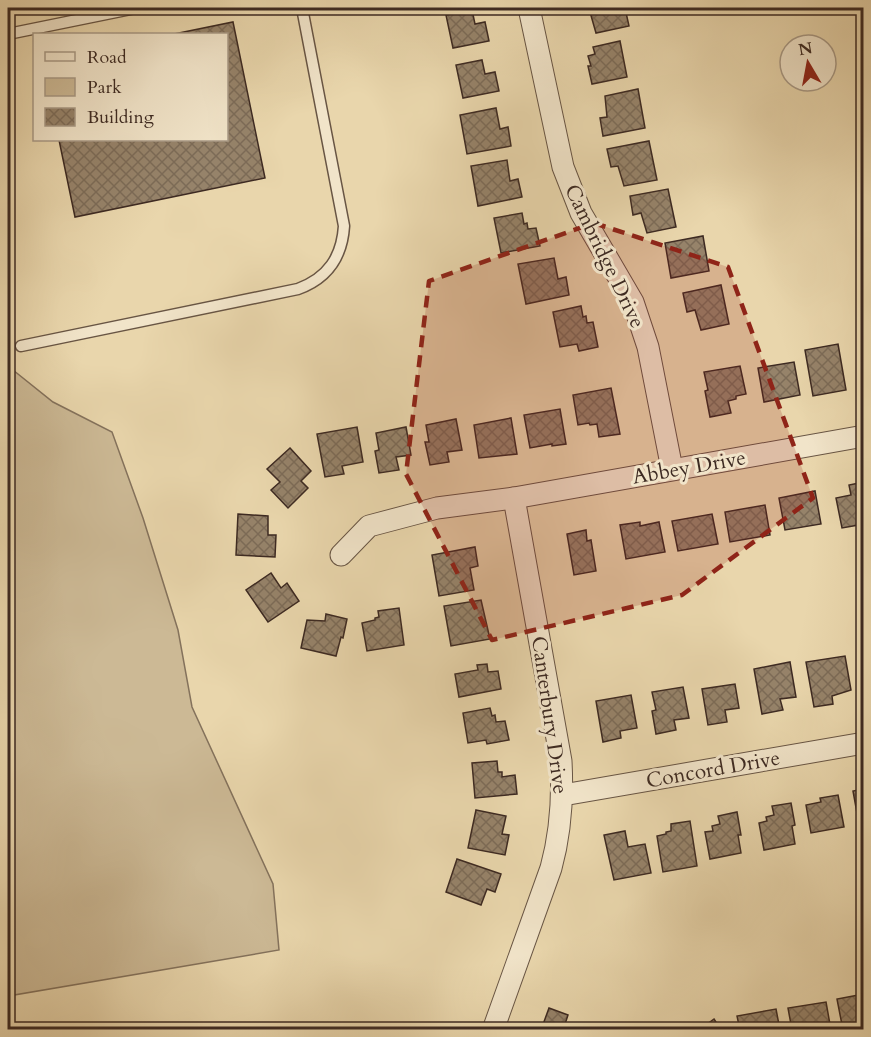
<svg xmlns="http://www.w3.org/2000/svg" width="871" height="1037" font-family="Cardo,serif">
	<style>
		.green { fill: #ccb995; stroke: #84725c; stroke-width: 1.5 }
		.building { fill: url(#building-cross-hatch); stroke: #3d2a22; stroke-width: 1.5 }
		.lines { fill: none; stroke-linecap: round; stroke-linejoin: round }
		.lane-casing { stroke: #685544; stroke-width: 13 }
		.street-casing { stroke: #685544; stroke-width: 23 }
		.lane { stroke: #f1e4c9; stroke-width: 10 }
		.street { stroke: #f1e4c9; stroke-width: 21 }
		.marked { fill: #8f2418; fill-opacity: 0.2; stroke: #8f2418; stroke-width: 4.5; stroke-dasharray: 12 8; stroke-linejoin: round }
		.labels { text-anchor: middle; stroke-width: 6; stroke-linejoin: round; paint-order: stroke }
		.street-label { font-size: 21px; fill: #3d2a22; stroke: #f1e4c9 }
	</style>
	<defs>
		<pattern id="building-cross-hatch" width="8" height="8" patternUnits="userSpaceOnUse" patternTransform="scale(1.5)"><rect width="8" height="8" fill="#96836a"/><path d="M0 0l8 8M0 8l8-8" fill="none" stroke="#7c6b57"/></pattern>
	</defs>
	<rect width="100%" height="100%" fill="#e9d6ac"/>
	<filter id="stains"><feTurbulence type="fractalNoise" baseFrequency=".00333" numOctaves="4"/><feColorMatrix values="0 0 0 0 .2 0 0 0 0 .09 0 0 0 0 .02 0 0 0 .5 -.17"/></filter>
	<radialGradient id="worn" r=".72"><stop offset=".6" stop-color="#630" stop-opacity="0"/><stop offset="1" stop-color="#630" stop-opacity=".3"/></radialGradient>
	<path class="green" d="M8 366 53 402 112 432 143 518 178 630 192 707 273 884 279 950 8 996Z"/>
	<g class="building">
		<path d="M581 8H625L629 26 596 33 590 12 582 14Z"/>
		<path d="M472 10 475 24 485 22 489 41 453 48 446 15Z"/>
		<path d="M233 22 265 178 75 217 59 140H226V34H174Z"/>
		<path d="M620 41 627 77 592 84 588 66H591L588 56 595 54 593 47Z"/>
		<path d="M482 60 485 74 495 72 499 91 463 98 456 65Z"/>
		<path d="M638 89 645 128 603 136 600 118 607 117 605 96Z"/>
		<path d="M496 108 500 129 508 127 511 146 467 154 460 115Z"/>
		<path d="M649 141 657 180 624 186 618 166 611 167 607 149Z"/>
		<path d="M507 160 510 181 518 179 522 197 478 206 471 166Z"/>
		<path d="M668 189 676 227 647 233 641 213 633 215 630 196Z"/>
		<path d="M522 213 524 224 527 223 528 229 536 228 540 246 501 253 494 218Z"/>
		<path d="M703 236 709 271 671 278 665 243Z"/>
		<path d="M554 258 558 279 566 277 569 295 526 304 518 264Z"/>
		<path d="M721 285 729 324 701 330 695 310 687 312 683 293Z"/>
		<path d="M581 306 583 317 586 316 587 323 593 322 598 347 579 351 577 344 560 347 553 312Z"/>
		<path d="M838 344 846 390 813 396 805 350Z"/>
		<path d="M794 362 800 395 764 402 758 368Z"/>
		<path d="M740 366 746 394 736 396V399L728 401 731 413 710 417 705 391 708 390 704 372Z"/>
		<path d="M611 388 620 434 599 437 597 424 590 425 589 423 578 425 573 395Z"/>
		<path d="M560 409 566 444 552 446V444L530 448 524 415Z"/>
		<path d="M511 418 517 454 479 458 474 425Z"/>
		<path d="M456 419 462 450 447 452 449 462 430 465 425 442H429L426 425Z"/>
		<path d="M357 427 363 462 342 466 344 474 325 477 317 434Z"/>
		<path d="M406 427 411 455 396 457 399 470 379 473 375 451 379 450 376 433Z"/>
		<path d="M290 448 311 471 301 481 308 488 288 508 271 490 280 482 267 469Z"/>
		<path d="M864 482V524L842 528 836 498 851 495 849 485Z"/>
		<path d="M815 491 821 524 785 530 779 498Z"/>
		<path d="M765 505 770 535 730 542 725 512Z"/>
		<path d="M238 514 268 516V535H276L275 557 236 555Z"/>
		<path d="M712 514 718 544 678 551 672 521Z"/>
		<path d="M640 522V526L659 522 665 552 626 559 620 525Z"/>
		<path d="M586 530 587 541 591 540 596 571 574 575 567 534Z"/>
		<path d="M475 547 478 566 470 568 474 590 439 596 432 555Z"/>
		<path d="M271 573 281 588 287 583 299 601 268 622 246 590Z"/>
		<path d="M481 600 490 639 451 646 444 606Z"/>
		<path d="M399 608 404 645 367 651 362 623 375 620V618L379 617 378 611Z"/>
		<path d="M326 614 347 619 343 638 341 637 336 656 301 648 307 620 325 621Z"/>
		<path d="M845 656 851 690 832 696 833 704 814 707 806 662Z"/>
		<path d="M790 662 796 697 780 699 783 710 762 714 754 669Z"/>
		<path d="M487 664 488 672 498 671 501 689 459 697 455 674 478 670 477 665Z"/>
		<path d="M735 684 739 708 725 710 727 722 708 725 702 689Z"/>
		<path d="M683 687 689 718 674 720 676 730 656 734 652 711 656 710 652 692Z"/>
		<path d="M631 695 637 728 620 731 621 738 603 742 596 701Z"/>
		<path d="M490 708 492 716 495 715 496 722 505 721 509 740 487 744 486 740 468 743 463 713Z"/>
		<path d="M497 761 498 772H502V777L515 775 517 794 475 798 472 763Z"/>
		<path d="M864 789V823L859 824 853 791Z"/>
		<path d="M838 795 844 827 811 833 806 805 821 802 820 798Z"/>
		<path d="M791 803 795 825 792 826 795 844 764 850 759 823 767 821 766 817 774 815 772 806Z"/>
		<path d="M476 810 506 816 502 834 509 835 505 855 468 848Z"/>
		<path d="M737 812 741 835H738L741 853 710 859 705 832 713 831 712 826 720 824 718 816Z"/>
		<path d="M690 821 697 866 663 872 657 836 666 834V832L671 831V824Z"/>
		<path d="M625 831 628 847 645 844 651 873 614 880 604 835Z"/>
		<path d="M457 859 501 874 495 892 487 889 481 905 446 892Z"/>
		<path d="M864 994V1030H843L837 999Z"/>
		<path d="M826 1002 831 1030H792L788 1008Z"/>
		<path d="M549 1008 568 1015 563 1030H541Z"/>
		<path d="M776 1009 780 1030H740L737 1016Z"/>
		<path d="M714 1019 721 1030H699Z"/>
	</g>
	<g class="lines">
		<g class="lane-casing">
			<g id="lane">
				<path d="M8 34 136 8"/>
				<path d="M21 346 298 289C328 278 342 257 344 226L302 8"/>
			</g>
		</g>
		<g class="street-casing">
			<g id="street">
				<path d="M529 8 563 167 581 213 633 302 648 347 672 469"/>
				<path d="M341 555 369 526 437 508 514 498 864 436"/>
				<path d="M563 795 864 743"/>
				<path d="M493 1030 551 868C561 832 563 799 561 761L514 498"/>
			</g>
		</g>
		<use href="#lane" class="lane"/>
		<use href="#street" class="street"/>
	</g>
	<path class="marked" d="M594 223 728 267 813 498 682 595 492 640 406 474 429 281Z"/>
	<g class="labels">
		<g class="street-label">
			<text transform="translate(605 256) rotate(64)" y="7">Cambridge Drive</text>
			<text transform="translate(689 467) rotate(-10)" y="7">Abbey Drive</text>
			<text transform="translate(550 715) rotate(82)" y="7">Canterbury Drive</text>
			<text transform="translate(713 769) rotate(-10)" y="7">Concord Drive</text>
		</g>
	</g>
	<rect width="871" height="1037" fill="none" stroke="#e9d6ac" stroke-width="30"/>
	<rect x="9" y="9" width="853" height="1019" fill="none" stroke="#3d2a22" stroke-width="3"/>
	<rect x="15" y="15" width="841" height="1007" fill="none" stroke="#3d2a22" stroke-width="1.5"/>
	<rect x="33" y="33" width="195" height="108" fill="#f1e4c9" stroke="#a99a86" stroke-width="1.5"/>
	<rect x="45" y="52" width="30" height="9" fill="#f1e4c9" stroke="#a99a86" stroke-width="1.5"/>
	<text x="87" y="63" font-size="18" fill="#3d2a22">Road</text>
	<rect x="45" y="78" width="30" height="18" fill="#ccb995" stroke="#a99a86" stroke-width="1.5"/>
	<text x="87" y="93" font-size="18" fill="#3d2a22">Park</text>
	<rect x="45" y="108" width="30" height="18" fill="url(#building-cross-hatch)" stroke="#a99a86" stroke-width="1.5"/>
	<text x="87" y="123" font-size="18" fill="#3d2a22">Building</text>
	<g transform="translate(808 63) rotate(350)"><circle r="28" fill="#f1e4c9" stroke="#a99a86" stroke-width="1.5"/>
	<path d="M0-4.5L10 22L0 15L-10 22Z" fill="#8f2418"/>
	<text y="-9" font-size="16" font-weight="bold" text-anchor="middle" fill="#3d2a22">N</text>
	</g>
	<rect width="100%" height="100%" filter="url(#stains)"/>
	<rect width="100%" height="100%" fill="url(#worn)"/>
</svg>
